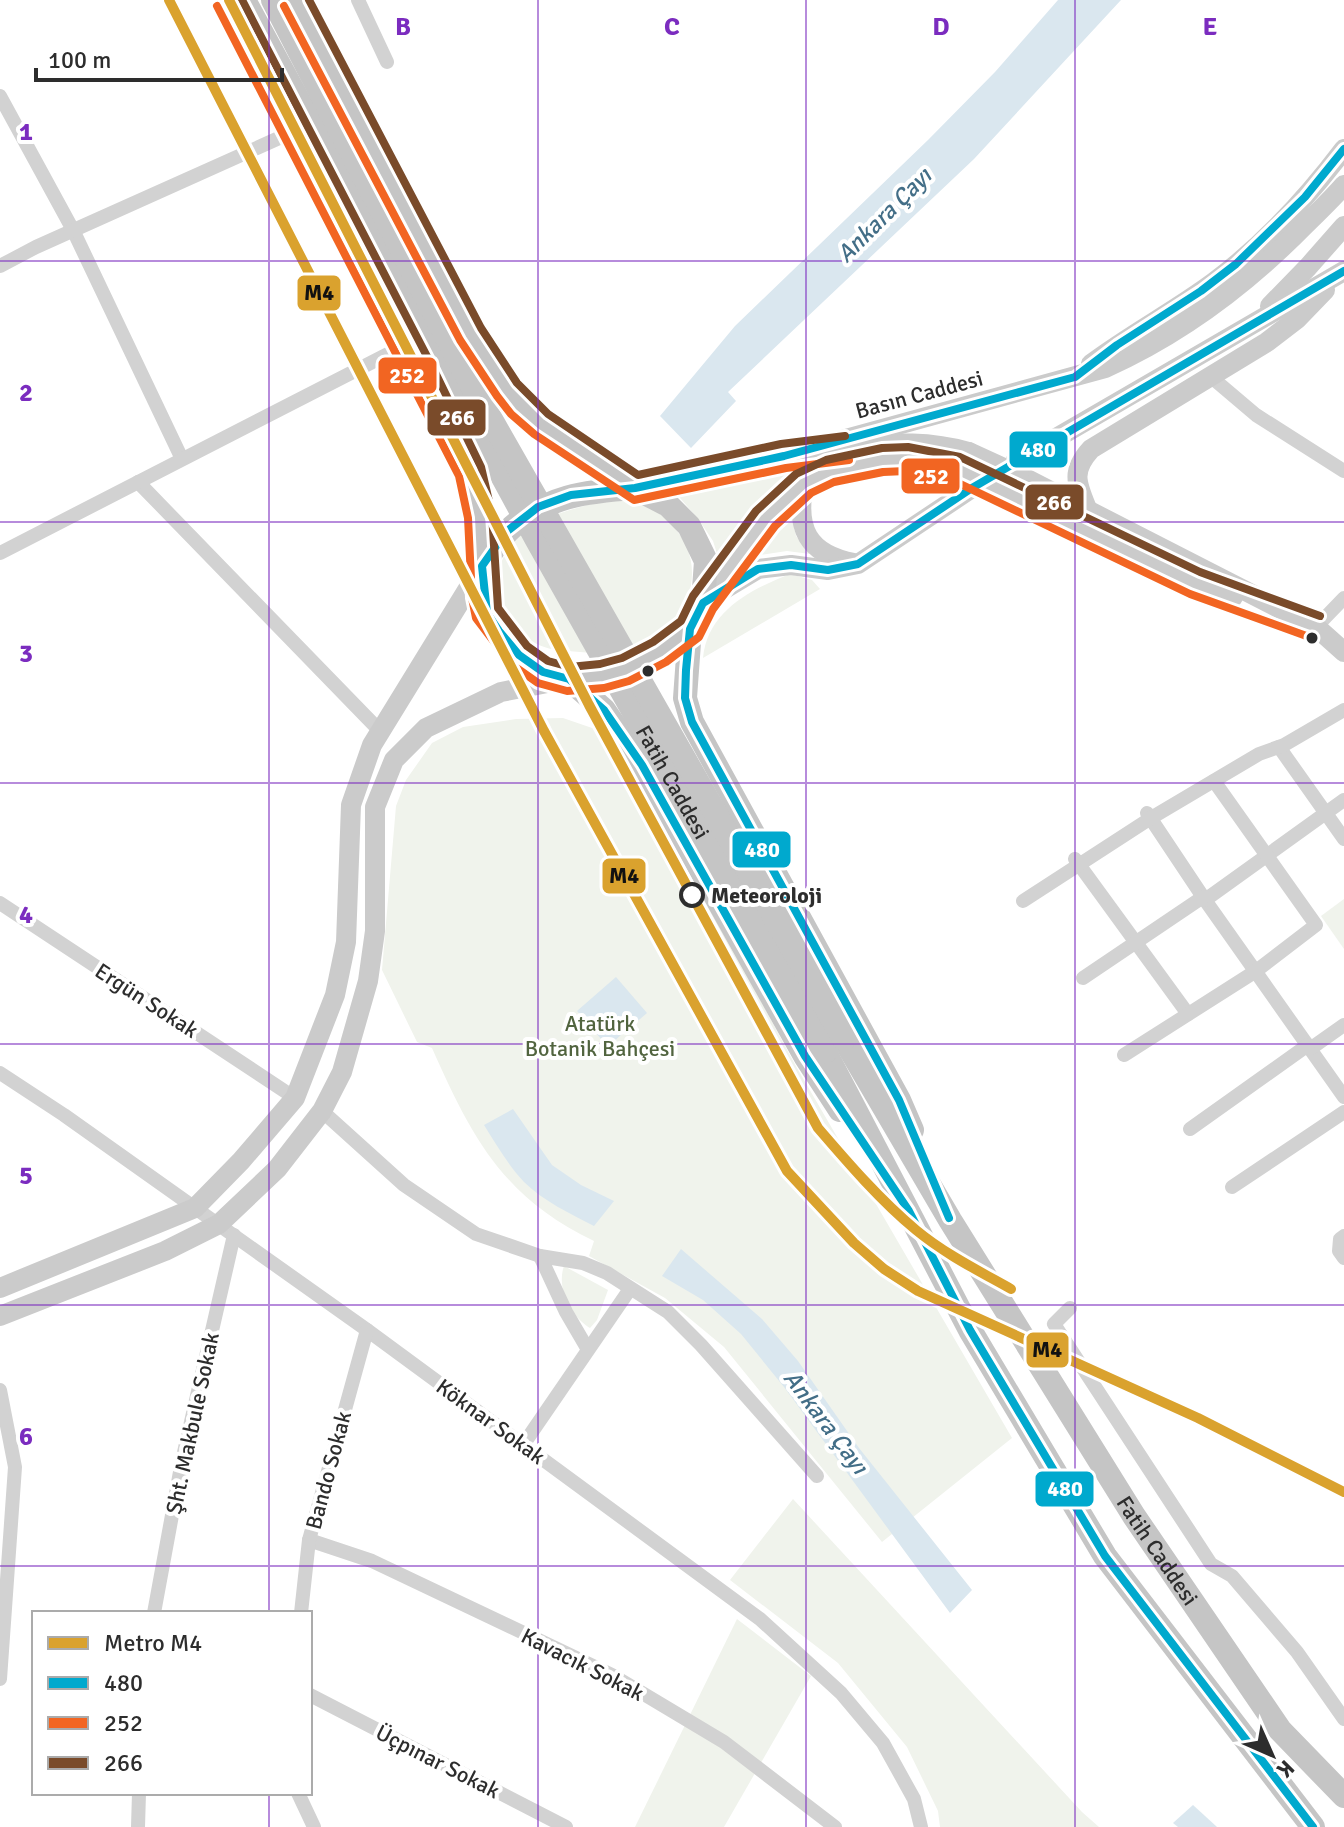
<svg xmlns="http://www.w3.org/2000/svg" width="1344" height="1827" font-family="Signika,sans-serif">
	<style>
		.green { fill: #f0f3ec }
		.water { fill: #dae7ef }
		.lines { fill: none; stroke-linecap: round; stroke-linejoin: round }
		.street { stroke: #d2d2d2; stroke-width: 14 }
		.secondary { stroke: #cbcbcb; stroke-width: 20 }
		.primary { stroke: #c5c5c5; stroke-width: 24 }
		.secondary-bridge { stroke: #cbcbcb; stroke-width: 20 }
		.primary-bridge { stroke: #c5c5c5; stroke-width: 24 }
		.bus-1-casing { stroke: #fff; stroke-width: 14 }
		.bus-2-casing { stroke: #fff; stroke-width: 14 }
		.bus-3-casing { stroke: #fff; stroke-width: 14 }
		.bus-1 { stroke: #00a9ce; stroke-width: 8 }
		.bus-2 { stroke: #f26522; stroke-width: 8 }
		.bus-3 { stroke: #7a4b2a; stroke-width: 8 }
		.metro-1-casing { stroke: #fff; stroke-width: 16 }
		.metro-1 { stroke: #daa22e; stroke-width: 10 }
		.grid { fill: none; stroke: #7b2cbf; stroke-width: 2; stroke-opacity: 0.55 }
		.bus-dot { fill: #2d2d2d; stroke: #fff; stroke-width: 3 }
		.stop-dot { fill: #fff; stroke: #2d2d2d; stroke-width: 4 }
		.labels { text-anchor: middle; stroke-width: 8; stroke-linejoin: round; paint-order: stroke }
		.street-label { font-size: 22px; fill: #2d2d2d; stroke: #fff }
		.stop-label { font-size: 22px; font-weight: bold; fill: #2d2d2d; stroke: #fff; text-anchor: start }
		.park-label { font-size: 22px; fill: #51643f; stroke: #fff }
		.water-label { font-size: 24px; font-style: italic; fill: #436e87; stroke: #fff }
		.grid-label { font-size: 26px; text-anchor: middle; font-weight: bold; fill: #7b2cbf; stroke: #fff; stroke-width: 8; stroke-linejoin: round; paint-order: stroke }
		.line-badge { stroke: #fff; stroke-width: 3 }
		.badge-label { font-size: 22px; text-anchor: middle; font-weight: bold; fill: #fff }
		.pale-badge-label { font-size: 22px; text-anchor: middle; font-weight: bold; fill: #111 }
	</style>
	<rect width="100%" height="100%" fill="#fff"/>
	<g class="green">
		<path d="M796 464 800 470 765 501 721 566 713 541 699 520 674 491Z"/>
		<path d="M604 500C613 500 625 498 634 500 648 504 660 513 670 523 699 552 698 589 675 622 665 635 653 646 636 650 615 656 579 652 557 650 501 642 477 573 520 535 542 515 576 509 604 500Z"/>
		<path d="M789 505 796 536 810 554 787 551 747 557Z"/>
		<path d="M790 574 812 580 820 589 703 658C707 611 752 589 790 574Z"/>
		<path d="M563 718 595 729 612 744 731 946 797 1068 1012 1438 882 1542 724 1347 665 1298 589 1256 594 1241C503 1198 471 1136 432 1048L417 1042 382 970 396 806 406 780 432 743 463 727 516 719Z"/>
		<path d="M1344 899V949L1321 916Z"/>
		<path d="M564 1266 608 1290 597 1320 590 1328C571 1317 556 1288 564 1266Z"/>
		<path d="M793 1499 1082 1812 1099 1827H940L938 1811 907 1747 838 1663 730 1580Z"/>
		<path d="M737 1619 811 1676 724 1827H635Z"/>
	</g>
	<g class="water">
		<path d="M1058 0H1121L974 159 728 392 736 401 691 448 660 416 735 326 928 140 995 72Z"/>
		<path d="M616 977 647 1013 633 1025 624 1026 623 1033 608 1047 577 1011Z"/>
		<path d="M513 1109 552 1165 581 1185 614 1201 594 1226C571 1214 543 1201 524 1182 508 1165 496 1144 484 1125Z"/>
		<path d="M681 1249 762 1319 798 1361 859 1448 972 1590 950 1613 784 1387 741 1334 703 1300 662 1276Z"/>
		<path d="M1193 1805 1217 1827H1178L1173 1823Z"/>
	</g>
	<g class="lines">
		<g class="street">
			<path d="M358 0 387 62"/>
			<path d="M0 96 73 230 182 459"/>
			<path d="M0 266 36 247 279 138"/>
			<path d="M1210 376 1256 415 1344 471"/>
			<path d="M138 482 379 730"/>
			<path d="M0 553 388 354"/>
			<path d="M1316 627 1344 598"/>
			<path d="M1279 747 1344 839"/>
			<path d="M1147 813 1205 900 1344 1097"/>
			<path d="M1075 859 1188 1014"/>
			<path d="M1205 900 1344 800"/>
			<path d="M1023 901 1151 818 1259 754 1284 745 1344 710"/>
			<path d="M0 903 295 1098"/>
			<path d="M1083 978 1203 897"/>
			<path d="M1310 1049 1344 1025"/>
			<path d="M1124 1055 1256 971 1316 925 1214 781"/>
			<path d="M0 1073 64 1115 367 1330 760 1619 841 1693 883 1743 914 1799 921 1827"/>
			<path d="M322 1111 404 1185 476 1234 540 1256 583 1263 607 1273 668 1312 701 1345 817 1476"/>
			<path d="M1190 1129 1308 1045"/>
			<path d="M1232 1187 1344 1112"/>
			<path d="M1344 1236 1340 1239 1339 1251 1344 1258"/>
			<path d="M540 1256 566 1312 587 1348"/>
			<path d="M1070 1308 1054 1324 1211 1564 1232 1576 1297 1652 1344 1719"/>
			<path d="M0 1390 15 1467 0 1679"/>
			<path d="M523 1445 630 1289"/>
			<path d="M309 1540 372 1561 612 1675 724 1742 835 1827"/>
			<path d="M154 1613 182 1461 234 1235"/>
			<path d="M301 1613 309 1540 367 1330"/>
			<path d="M310 1695 566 1827"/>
			<path d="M298 1793 314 1827"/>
			<path d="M138 1827 139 1793"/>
		</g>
		<g class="secondary">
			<path d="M1270 306 1308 267 1344 226"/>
			<path d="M1091 364C1131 334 1175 311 1214 282 1264 245 1307 198 1344 149"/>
			<path d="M854 447C895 442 930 441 969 452"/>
			<path d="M1015 462 1344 271"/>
			<path d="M1019 475 1316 627 1344 652"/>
			<path d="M804 483C795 528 807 554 854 563"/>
			<path d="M635 488 784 456 1105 368C1181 334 1247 284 1305 225 1318 212 1332 199 1344 185"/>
			<path d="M999 488 1195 583 1233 597"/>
			<path d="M1088 511C1077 484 1070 472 1091 449L1267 342 1297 319 1325 290"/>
			<path d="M713 596 758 569 791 565 828 570 858 564 972 488"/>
			<path d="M703 603C734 562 761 517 802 485 841 454 910 456 956 468"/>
			<path d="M0 1288 195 1208 241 1161 295 1098 335 995 346 942 351 805 372 745 482 566"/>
			<path d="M0 1316 165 1251 219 1224 277 1169 322 1111 342 1072 368 981 375 931V807L394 760 426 728 501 692 568 679"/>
		</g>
		<g class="primary">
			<path d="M228 0 421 372 470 472 480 516 484 597 487 613 519 655 543 672 569 679 602 676 626 669 659 652 690 629 703 603 706 561 689 526 668 505 635 488 541 424 520 406 507 390 471 334 295 0"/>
			<path d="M482 566C490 555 498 541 508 531 544 496 588 491 635 488"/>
			<path d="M690 629 685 698 692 722 899 1100 912 1130"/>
			<path d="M569 679 604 710 642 765 805 1056 840 1110"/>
			<path id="s1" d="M844 1039 950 1220 1134 1516 1280 1730 1344 1796"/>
			<path d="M825 1052 970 1330 1105 1556 1313 1827"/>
		</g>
		<g class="secondary-bridge">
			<path d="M969 452 1019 475"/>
			<path d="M956 468 999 488"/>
		</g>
		<g class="primary-bridge">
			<path id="s2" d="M244 0 537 540 825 1052"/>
			<path d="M273 0 472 386 844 1039"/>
		</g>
		<g class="bus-1-casing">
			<g id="bus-1">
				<path d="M949 1218 899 1100 692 722 685 698 686 670 690 629 703 603 758 569 791 565 828 570 858 564 972 488 1344 271"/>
				<path d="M1313 1827 1105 1556 970 1330 909 1211 805 1056 642 765 604 710 569 679 543 672 519 655 499 631 487 613 482 566 506 532 538 507 571 495 635 488 784 456 1075 377 1117 345 1201 291 1236 264 1305 197 1344 149"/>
			</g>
		</g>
		<g class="bus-2-casing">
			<g id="bus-2">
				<path d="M217 6 459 476 468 518 472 598 476 618 511 664 538 683 567 691 604 688 629 681 666 662 699 637 713 609 775 526 811 493 834 482 883 472 906 471 952 480 1190 594 1312 638"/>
				<path d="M284 6 460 340 497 396 511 414 534 434 634 500 786 468 849 460"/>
			</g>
		</g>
		<g class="bus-3-casing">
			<g id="bus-3">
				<path d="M242 0 432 366 481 467 492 514 498 608 527 646 548 661 570 667 600 664 622 658 653 642 681 621 693 596 756 511 796 474 826 460 882 448 908 447 960 457 1200 572 1320 616"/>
				<path d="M309 0 481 328 517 383 548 414 638 475 781 444 845 436"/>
			</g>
		</g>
		<use href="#bus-1" class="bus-1"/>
		<use href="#bus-2" class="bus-2"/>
		<use href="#bus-3" class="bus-3"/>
		<g class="metro-1-casing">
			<g id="metro-1">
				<path d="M169 0 544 731 787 1171 854 1243 884 1269 918 1291 1198 1418 1344 1492"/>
				<path d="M229 0 589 705 818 1128C849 1164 880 1200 916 1230 945 1254 979 1271 1011 1289"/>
			</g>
		</g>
		<use href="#metro-1" class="metro-1"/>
	</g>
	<path class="grid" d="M269 0V1613M538 0V1827M806 0V1827M1075 0V1827M0 261H1344M0 522H1344M0 783H1344M0 1044H1344M0 1305H1344M0 1566H1344M269 1793V1827"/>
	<g class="bus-dot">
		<circle cx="1312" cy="638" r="7"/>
		<circle cx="648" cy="671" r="7"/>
	</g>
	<circle class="stop-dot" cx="692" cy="895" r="11"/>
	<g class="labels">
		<g class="street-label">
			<text transform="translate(919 394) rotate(-15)" y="8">Basın Caddesi</text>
			<text dy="8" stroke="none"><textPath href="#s2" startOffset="892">Fatih Caddesi</textPath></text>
			<text transform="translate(147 1000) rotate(33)" y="8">Ergün Sokak</text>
			<text transform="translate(491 1421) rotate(36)" y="8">Köknar Sokak</text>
			<text transform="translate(192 1423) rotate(-78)" y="8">Şht. Makbule Sokak</text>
			<text transform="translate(328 1470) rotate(-75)" y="8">Bando Sokak</text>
			<text dy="8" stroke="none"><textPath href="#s1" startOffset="600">Fatih Caddesi</textPath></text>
			<text transform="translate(583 1664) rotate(27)" y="8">Kavacık Sokak</text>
			<text transform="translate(438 1761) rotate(27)" y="8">Üçpınar Sokak</text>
		</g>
		<g class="stop-label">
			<text x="711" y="903">Meteoroloji</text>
		</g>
		<g class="park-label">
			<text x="600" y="1031">Atatürk<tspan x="600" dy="25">Botanik Bahçesi</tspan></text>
		</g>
		<g class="water-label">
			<text transform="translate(884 215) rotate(-45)" y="8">Ankara Çayı</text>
			<text transform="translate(826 1422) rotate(53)" y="8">Ankara Çayı</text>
		</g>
	</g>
	<g class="grid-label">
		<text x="403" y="35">B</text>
		<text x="672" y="35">C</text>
		<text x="941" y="35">D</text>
		<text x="1210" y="35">E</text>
		<text x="26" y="140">1</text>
		<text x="26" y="401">2</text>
		<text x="26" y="662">3</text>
		<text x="26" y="923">4</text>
		<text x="26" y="1184">5</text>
		<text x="26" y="1445">6</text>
	</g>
	<g class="line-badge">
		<rect x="296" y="274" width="46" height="38" rx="8" fill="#daa22e"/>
		<rect x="377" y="356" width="61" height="39" rx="8" fill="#f26522"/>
		<rect x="426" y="398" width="61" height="39" rx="8" fill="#7a4b2a"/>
		<rect x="1008" y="430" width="61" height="39" rx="8" fill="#00a9ce"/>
		<rect x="900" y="457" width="61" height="38" rx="8" fill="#f26522"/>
		<rect x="1024" y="483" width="61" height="38" rx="8" fill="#7a4b2a"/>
		<rect x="731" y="830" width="61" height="39" rx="8" fill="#00a9ce"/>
		<rect x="601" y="857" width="46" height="38" rx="8" fill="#daa22e"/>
		<rect x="1025" y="1331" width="45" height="38" rx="8" fill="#daa22e"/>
		<rect x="1034" y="1470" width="61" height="38" rx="8" fill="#00a9ce"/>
	</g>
	<g class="badge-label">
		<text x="407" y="383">252</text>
		<text x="457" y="425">266</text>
		<text x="1038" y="457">480</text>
		<text x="931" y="484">252</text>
		<text x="1054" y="510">266</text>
		<text x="762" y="857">480</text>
		<text x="1065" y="1496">480</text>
	</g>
	<g class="pale-badge-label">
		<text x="319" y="300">M4</text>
		<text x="624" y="883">M4</text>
		<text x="1047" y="1357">M4</text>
	</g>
	<rect x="32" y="1611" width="280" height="184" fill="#ffffff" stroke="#ababab" stroke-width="2"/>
	<rect x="48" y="1637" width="40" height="12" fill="#daa22e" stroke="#ababab" stroke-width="2"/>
	<text x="104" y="1651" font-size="24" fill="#2d2d2d">Metro M4</text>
	<rect x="48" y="1677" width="40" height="12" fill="#00a9ce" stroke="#ababab" stroke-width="2"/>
	<text x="104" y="1691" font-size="24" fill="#2d2d2d">480</text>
	<rect x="48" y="1717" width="40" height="12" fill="#f26522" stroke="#ababab" stroke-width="2"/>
	<text x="104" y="1731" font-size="24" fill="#2d2d2d">252</text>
	<rect x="48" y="1757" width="40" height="12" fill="#7a4b2a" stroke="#ababab" stroke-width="2"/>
	<text x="104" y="1771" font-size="24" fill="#2d2d2d">266</text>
	<g transform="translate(1272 1755) rotate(135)" stroke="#ffffff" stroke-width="6" paint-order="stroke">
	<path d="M0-6L14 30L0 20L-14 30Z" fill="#2d2d2d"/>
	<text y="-12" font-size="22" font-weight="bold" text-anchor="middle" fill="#2d2d2d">K</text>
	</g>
	<path d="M36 68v12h246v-12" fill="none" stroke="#2d2d2d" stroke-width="4"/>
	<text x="48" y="68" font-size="24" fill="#2d2d2d" stroke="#ffffff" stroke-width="6" paint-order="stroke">100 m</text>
</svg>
